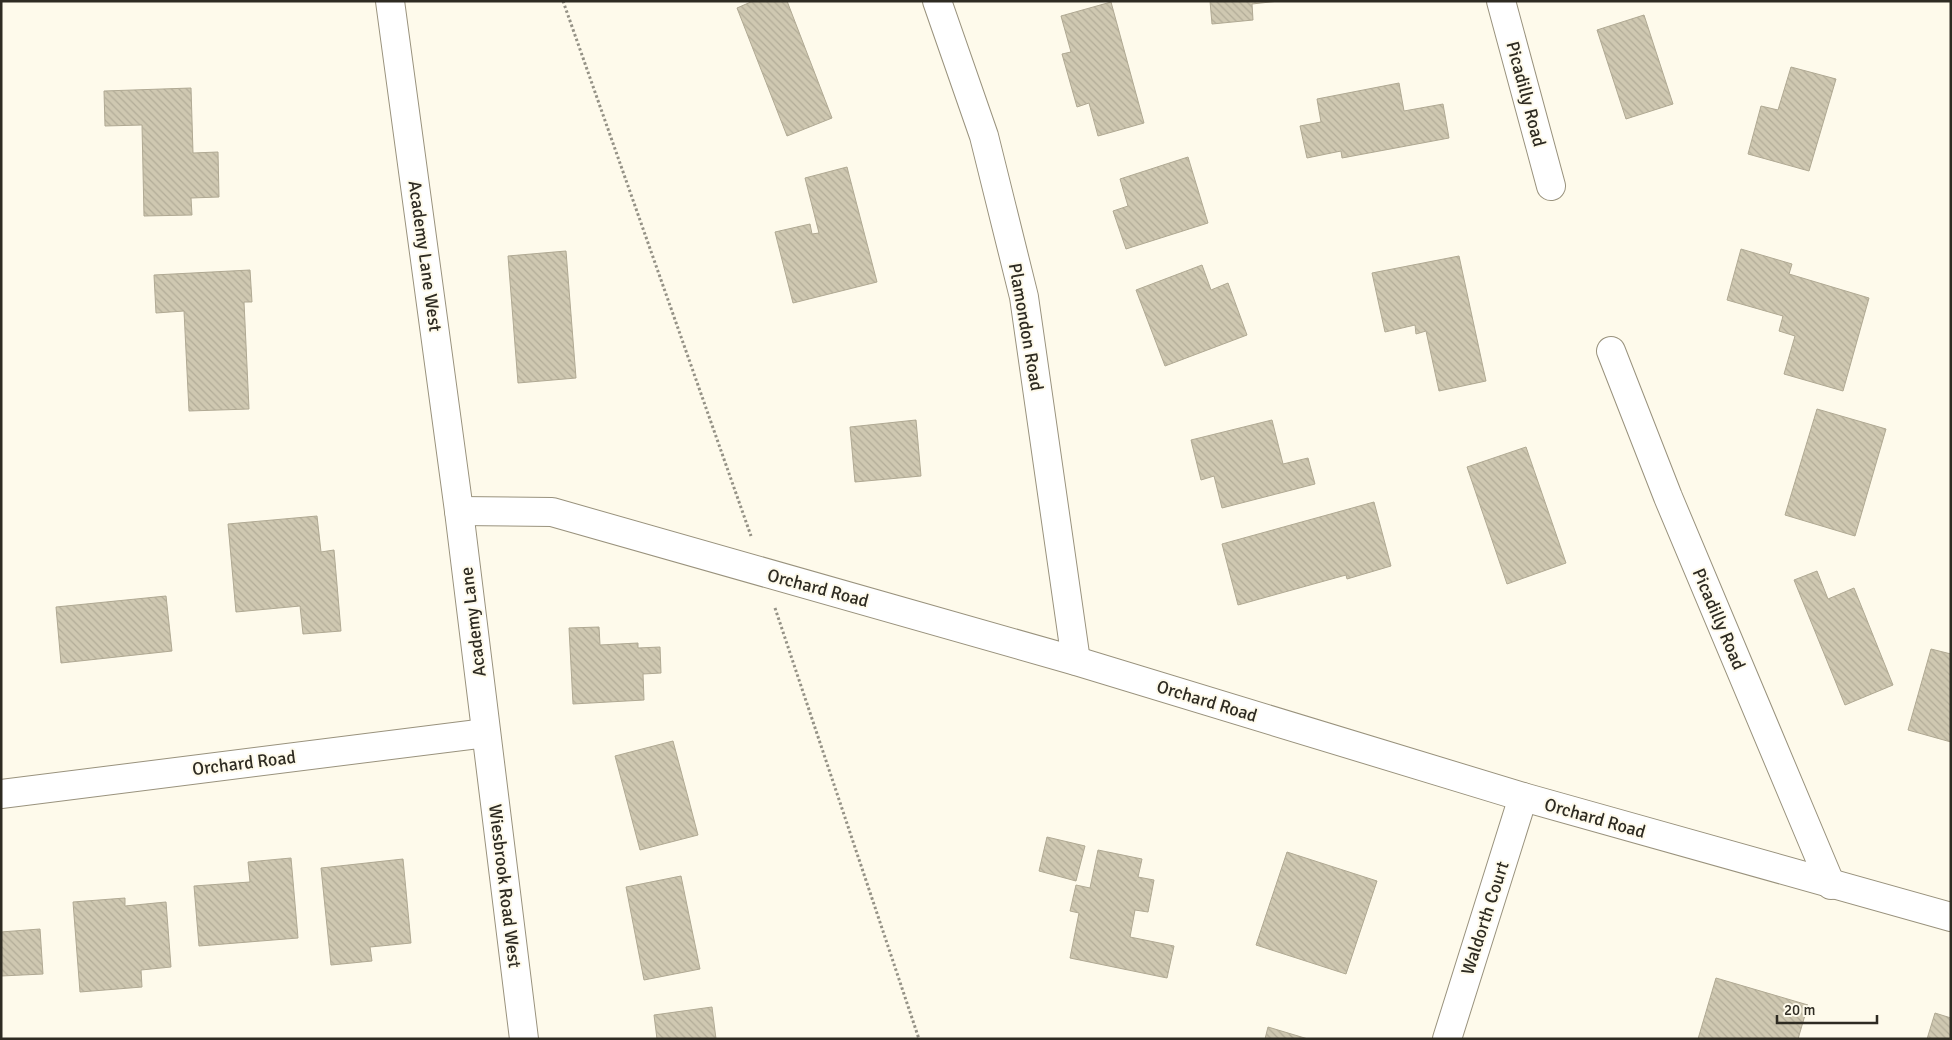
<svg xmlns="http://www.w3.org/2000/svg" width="1952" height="1040" font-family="Signika,sans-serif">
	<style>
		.building { fill: url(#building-back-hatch); stroke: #b0a993 }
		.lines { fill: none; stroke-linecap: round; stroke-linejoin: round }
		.minor-casing { stroke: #99927d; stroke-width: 30 }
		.path { stroke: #959286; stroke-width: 3; stroke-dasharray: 2.5 2.5; stroke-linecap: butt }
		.minor { stroke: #fff; stroke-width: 28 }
		.labels { text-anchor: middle; stroke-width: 4; stroke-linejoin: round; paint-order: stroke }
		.street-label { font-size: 18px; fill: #2e2b22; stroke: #fefaeb }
	</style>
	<defs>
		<pattern id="building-back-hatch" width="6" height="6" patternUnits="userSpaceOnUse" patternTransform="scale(1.25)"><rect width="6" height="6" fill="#cfc8b1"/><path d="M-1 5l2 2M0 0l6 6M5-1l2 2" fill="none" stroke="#b2ac98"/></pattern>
	</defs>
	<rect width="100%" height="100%" fill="#fefaeb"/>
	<g class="building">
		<path d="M753 1H787L832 118 787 136 737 8Z"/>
		<path d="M1210 1H1279L1252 4 1253 20 1212 24Z"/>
		<path d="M1111 2 1144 123 1098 136 1089 103 1077 107 1062 54 1071 52 1061 16Z"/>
		<path d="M1644 15 1673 104 1626 119 1597 30Z"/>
		<path d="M1791 67 1836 79 1809 171 1748 154 1761 106 1778 110Z"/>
		<path d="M1399 83 1404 111 1443 104 1449 138 1342 158 1341 151 1307 158 1300 126 1321 122 1317 99Z"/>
		<path d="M191 88 193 153 218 152 219 197 191 198 192 215 144 216 142 125 105 126 104 91Z"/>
		<path d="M1188 157 1208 223 1126 249 1113 211 1128 206 1120 179Z"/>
		<path d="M847 167 877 282 793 303 775 232 810 224 812 234 819 233 805 178Z"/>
		<path d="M1741 249 1792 264 1789 274 1869 298 1843 391 1784 374 1795 336 1779 331 1783 316 1727 300Z"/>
		<path d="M566 251 576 378 518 383 508 256Z"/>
		<path d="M1459 256 1486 381 1439 391 1426 331 1416 334 1415 325 1385 332 1372 273Z"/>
		<path d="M1202 265 1211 290 1228 283 1247 335 1165 366 1136 290Z"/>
		<path d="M250 270 252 302H244L249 409 189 411 184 311 156 313 154 275Z"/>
		<path d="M1817 409 1886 429 1855 536 1785 515Z"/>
		<path d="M916 420 921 476 855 482 850 427Z"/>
		<path d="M1272 420 1283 464 1308 458 1315 484 1222 508 1214 476 1201 480 1191 440Z"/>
		<path d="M1526 447 1566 563 1507 584 1467 467Z"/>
		<path d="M1374 502 1391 566 1347 579 1346 575 1238 605 1222 544Z"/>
		<path d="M317 516 321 552 334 550 341 631 303 634 300 606 236 612 228 524Z"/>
		<path d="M1817 571 1828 599 1854 588 1893 685 1845 705 1794 580Z"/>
		<path d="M166 596 172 651 61 663 56 607Z"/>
		<path d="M599 627 600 645 638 643V648L660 647 661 673 643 674 644 700 573 704 569 628Z"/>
		<path d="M1931 649 1951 654V742L1908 730Z"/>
		<path d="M673 741 698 835 640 850 615 756Z"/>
		<path d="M1047 837 1085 846 1076 881 1039 871Z"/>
		<path d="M1098 850 1142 859 1138 877 1154 880 1148 912 1135 910 1130 937 1174 946 1167 978 1070 958 1079 913 1070 911 1076 885 1090 888Z"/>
		<path d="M1287 852 1377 881 1346 974 1256 945Z"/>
		<path d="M291 858 298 938 199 946 194 886 250 882 248 862Z"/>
		<path d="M403 859 411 943 370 947 372 961 331 965 321 868Z"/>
		<path d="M681 876 700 969 644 980 626 887Z"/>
		<path d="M125 898V906L166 902 171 967 141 970 142 987 80 992 73 902Z"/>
		<path d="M40 929 43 974 1 976V932Z"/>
		<path d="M1716 978 1808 1005 1798 1039H1698Z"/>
		<path d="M712 1007 716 1039H657L654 1015Z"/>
		<path d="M1935 1013 1951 1018V1039H1927Z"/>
		<path d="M1268 1027 1308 1039H1265Z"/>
	</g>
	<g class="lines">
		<g class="minor-casing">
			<g id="minor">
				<path d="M390 1 459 511 524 1039"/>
				<path d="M937 1 984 136 1024 297 1076 661"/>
				<path d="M1501 1 1551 186"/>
				<path d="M1611 351 1668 497 1831 885"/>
				<path d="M459 511 552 512 1076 661 1523 797 1951 917"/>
				<path d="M1 794 486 733"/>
				<path d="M1447 1039 1523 797"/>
			</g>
		</g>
		<g class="path">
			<path d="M563 1 751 536"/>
			<path d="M775 608 919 1039"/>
		</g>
		<use href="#minor" class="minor"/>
	</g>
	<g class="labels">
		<g class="street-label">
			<text transform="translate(1526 94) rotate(75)" y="6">Picadilly Road</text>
			<text transform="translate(425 256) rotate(82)" y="6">Academy Lane West</text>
			<text transform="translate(1026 327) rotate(80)" y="6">Plamondon Road</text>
			<text transform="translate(818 588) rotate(15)" y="6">Orchard Road</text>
			<text transform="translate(1719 619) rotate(67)" y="6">Picadilly Road</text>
			<text transform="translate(473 622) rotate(-97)" y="6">Academy Lane</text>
			<text transform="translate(1207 701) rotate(17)" y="6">Orchard Road</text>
			<text transform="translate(244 763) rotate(-7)" y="6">Orchard Road</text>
			<text transform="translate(1595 818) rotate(16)" y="6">Orchard Road</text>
			<text transform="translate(505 886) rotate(83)" y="6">Wiesbrook Road West</text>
			<text transform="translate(1485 918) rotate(-72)" y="6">Waldorth Court</text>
		</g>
	</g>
	<rect width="1952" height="1040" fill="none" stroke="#2e2b22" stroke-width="5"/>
	<path d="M1777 1015v8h100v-8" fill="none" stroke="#2e2b22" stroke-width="2.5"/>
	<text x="1784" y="1015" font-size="15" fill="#2e2b22" stroke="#fefaeb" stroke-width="4" paint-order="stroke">20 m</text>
</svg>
